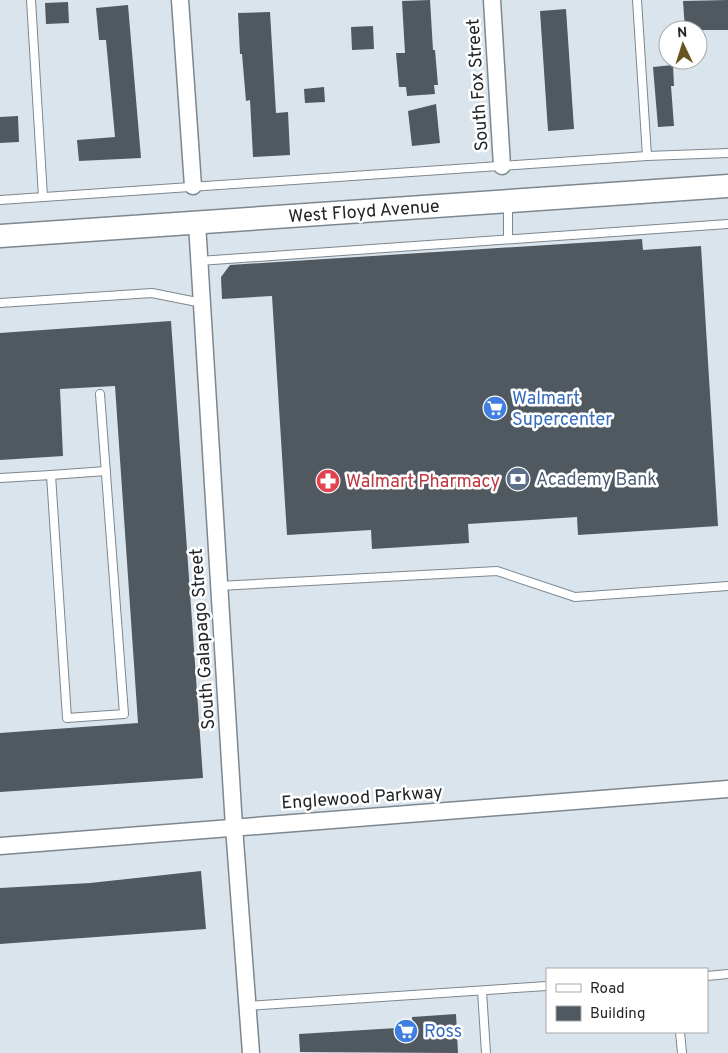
<svg xmlns="http://www.w3.org/2000/svg" width="728" height="1053" font-family="Overpass,sans-serif">
	<style>
		.building { fill: #505960 }
		.lines { fill: none; stroke-linecap: round; stroke-linejoin: round }
		.lane-casing { stroke: #7d878f; stroke-width: 10 }
		.street-casing { stroke: #7d878f; stroke-width: 19 }
		.secondary-casing { stroke: #7d878f; stroke-width: 25 }
		.lane { stroke: #fff; stroke-width: 8 }
		.street { stroke: #fff; stroke-width: 16 }
		.secondary { stroke: #fff; stroke-width: 22 }
		.labels { text-anchor: middle; stroke-width: 5; stroke-linejoin: round; paint-order: stroke }
		.street-label { font-size: 18px; fill: #212528; stroke: #fff }
		.shop-label { font-size: 18px; fill: #366cbe; stroke: #fff; text-anchor: start }
		.service-label { font-size: 18px; fill: #4e5e75; stroke: #fff; text-anchor: start }
		.health-label { font-size: 18px; fill: #be3a42; stroke: #fff; text-anchor: start }
	</style>
	<rect width="100%" height="100%" fill="#d9e4ec"/>
	<g class="building">
		<path d="M430 0 433 50H435L438 85H434L435 94 407 96 406 87H399L396 53H405L402 1Z"/>
		<path d="M728 0V30H685L683 1Z"/>
		<path d="M68 2 69 23 46 24 45 3Z"/>
		<path d="M128 5 141 158 79 161 77 140 115 137 106 40H99L96 8Z"/>
		<path d="M566 9 574 129 548 131 540 11Z"/>
		<path d="M270 12 276 113 288 112 290 155 253 157 250 100 246 101 242 54H240L238 13Z"/>
		<path d="M373 26 374 49 352 50 351 27Z"/>
		<path d="M673 65 674 86H671L674 126 658 127 653 67Z"/>
		<path d="M324 87 325 102 305 103 304 89Z"/>
		<path d="M436 104 440 143 412 146 408 111Z"/>
		<path d="M18 116 19 142 0 143V117Z"/>
		<path d="M642 239 643 250 701 246 718 526 578 535 577 517 468 524 469 543 372 549 371 530 287 535 272 296 222 299 221 277 230 265Z"/>
		<path d="M171 321 203 778 0 792V733L138 723 115 386 60 389 63 456 0 460V333Z"/>
		<path d="M201 871 206 929 0 944V888L90 883Z"/>
		<path d="M456 1014 458 1053 300 1052 299 1034 413 1027 412 1017Z"/>
	</g>
	<g class="lines">
		<g class="lane-casing">
			<g id="lane">
				<path d="M31 0 43 197"/>
				<path d="M637 0 647 156"/>
				<path d="M0 200 647 156 728 153"/>
				<path d="M508 204V239"/>
				<path d="M199 261 728 224"/>
				<path d="M0 303 152 293 202 303"/>
				<path d="M51 475 106 471"/>
				<path d="M0 478 51 475 67 718 124 714 100 394"/>
				<path d="M219 586 497 571 575 597 728 586"/>
				<path d="M707 976 728 974"/>
				<path d="M482 991 486 1053"/>
				<path d="M247 1006 547 986"/>
				<path d="M680 1032 682 1053"/>
			</g>
		</g>
		<g class="street-casing">
			<g id="street">
				<path d="M180 0 193 186"/>
				<path d="M492 0 502 166"/>
				<path d="M197 223 234 827 251 1053"/>
				<path d="M0 846 728 789"/>
			</g>
		</g>
		<g class="secondary-casing">
			<path id="secondary" d="M0 236 728 186"/>
		</g>
		<use href="#lane" class="lane"/>
		<use href="#street" class="street"/>
		<use href="#secondary" class="secondary"/>
	</g>
	<defs>
		<g id="supermarket-disc" transform="scale(1.25)"><circle r="9.5" fill="#3f7fe0" stroke="#fff"/><path d="M-6-5.5h2.5l.6 2H6L4.5 2H-2.5L-4.4-4H-6ZM-1.5 3.2a1.3 1.3 0 1 0 .1 0ZM3 3.2a1.3 1.3 0 1 0 .1 0Z" fill="#fff"/></g>
		<g id="bank-disc" transform="scale(1.25)"><circle r="9.5" fill="#5c6f8a" stroke="#fff"/><path d="M-6-4H6V4H-6ZM0-2.3a2.3 2.3 0 1 0 0 4.6a2.3 2.3 0 1 0 0-4.6Z" fill="#fff"/></g>
		<g id="pharmacy-disc" transform="scale(1.25)"><circle r="9.5" fill="#e0444e" stroke="#fff"/><path d="M-2-6h4v4h4v4h-4v4h-4v-4h-4v-4h4Z" fill="#fff"/></g>
	</defs>
	<g fill-rule="evenodd">
		<use href="#supermarket-disc" x="495" y="408"/>
		<use href="#bank-disc" x="518" y="479"/>
		<use href="#pharmacy-disc" x="328" y="481"/>
		<use href="#supermarket-disc" x="406" y="1031"/>
	</g>
	<g class="labels">
		<g class="street-label">
			<text transform="translate(477 85) rotate(-94)" y="6">South Fox Street</text>
			<text transform="translate(364 211) rotate(-4)" y="6">West Floyd Avenue</text>
			<text transform="translate(202 639) rotate(-94)" y="6">South Galapago Street</text>
			<text transform="translate(362 797) rotate(-4)" y="6">Englewood Parkway</text>
		</g>
		<g class="shop-label">
			<text x="512" y="404">Walmart<tspan x="512" dy="21">Supercenter</tspan></text>
			<text x="424" y="1037">Ross</text>
		</g>
		<g class="service-label">
			<text x="536" y="485">Academy Bank</text>
		</g>
		<g class="health-label">
			<text x="346" y="487">Walmart Pharmacy</text>
		</g>
	</g>
	<rect x="546" y="968" width="162" height="65" fill="#ffffff" stroke="#a6a8a9"/>
	<rect x="556" y="984" width="25" height="8" fill="#ffffff" stroke="#a6a8a9"/>
	<text x="590" y="993" font-size="15" fill="#212528">Road</text>
	<rect x="556" y="1006" width="25" height="15" fill="#505960" stroke="#a6a8a9"/>
	<text x="590" y="1018" font-size="15" fill="#212528">Building</text>
	<g transform="translate(683 45) rotate(356)"><circle r="24" fill="#ffffff" stroke="#a6a8a9"/>
	<path d="M0-4L9 19L0 12L-9 19Z" fill="#685322"/>
	<text y="-8" font-size="14" font-weight="bold" text-anchor="middle" fill="#212528">N</text>
	</g>
</svg>
